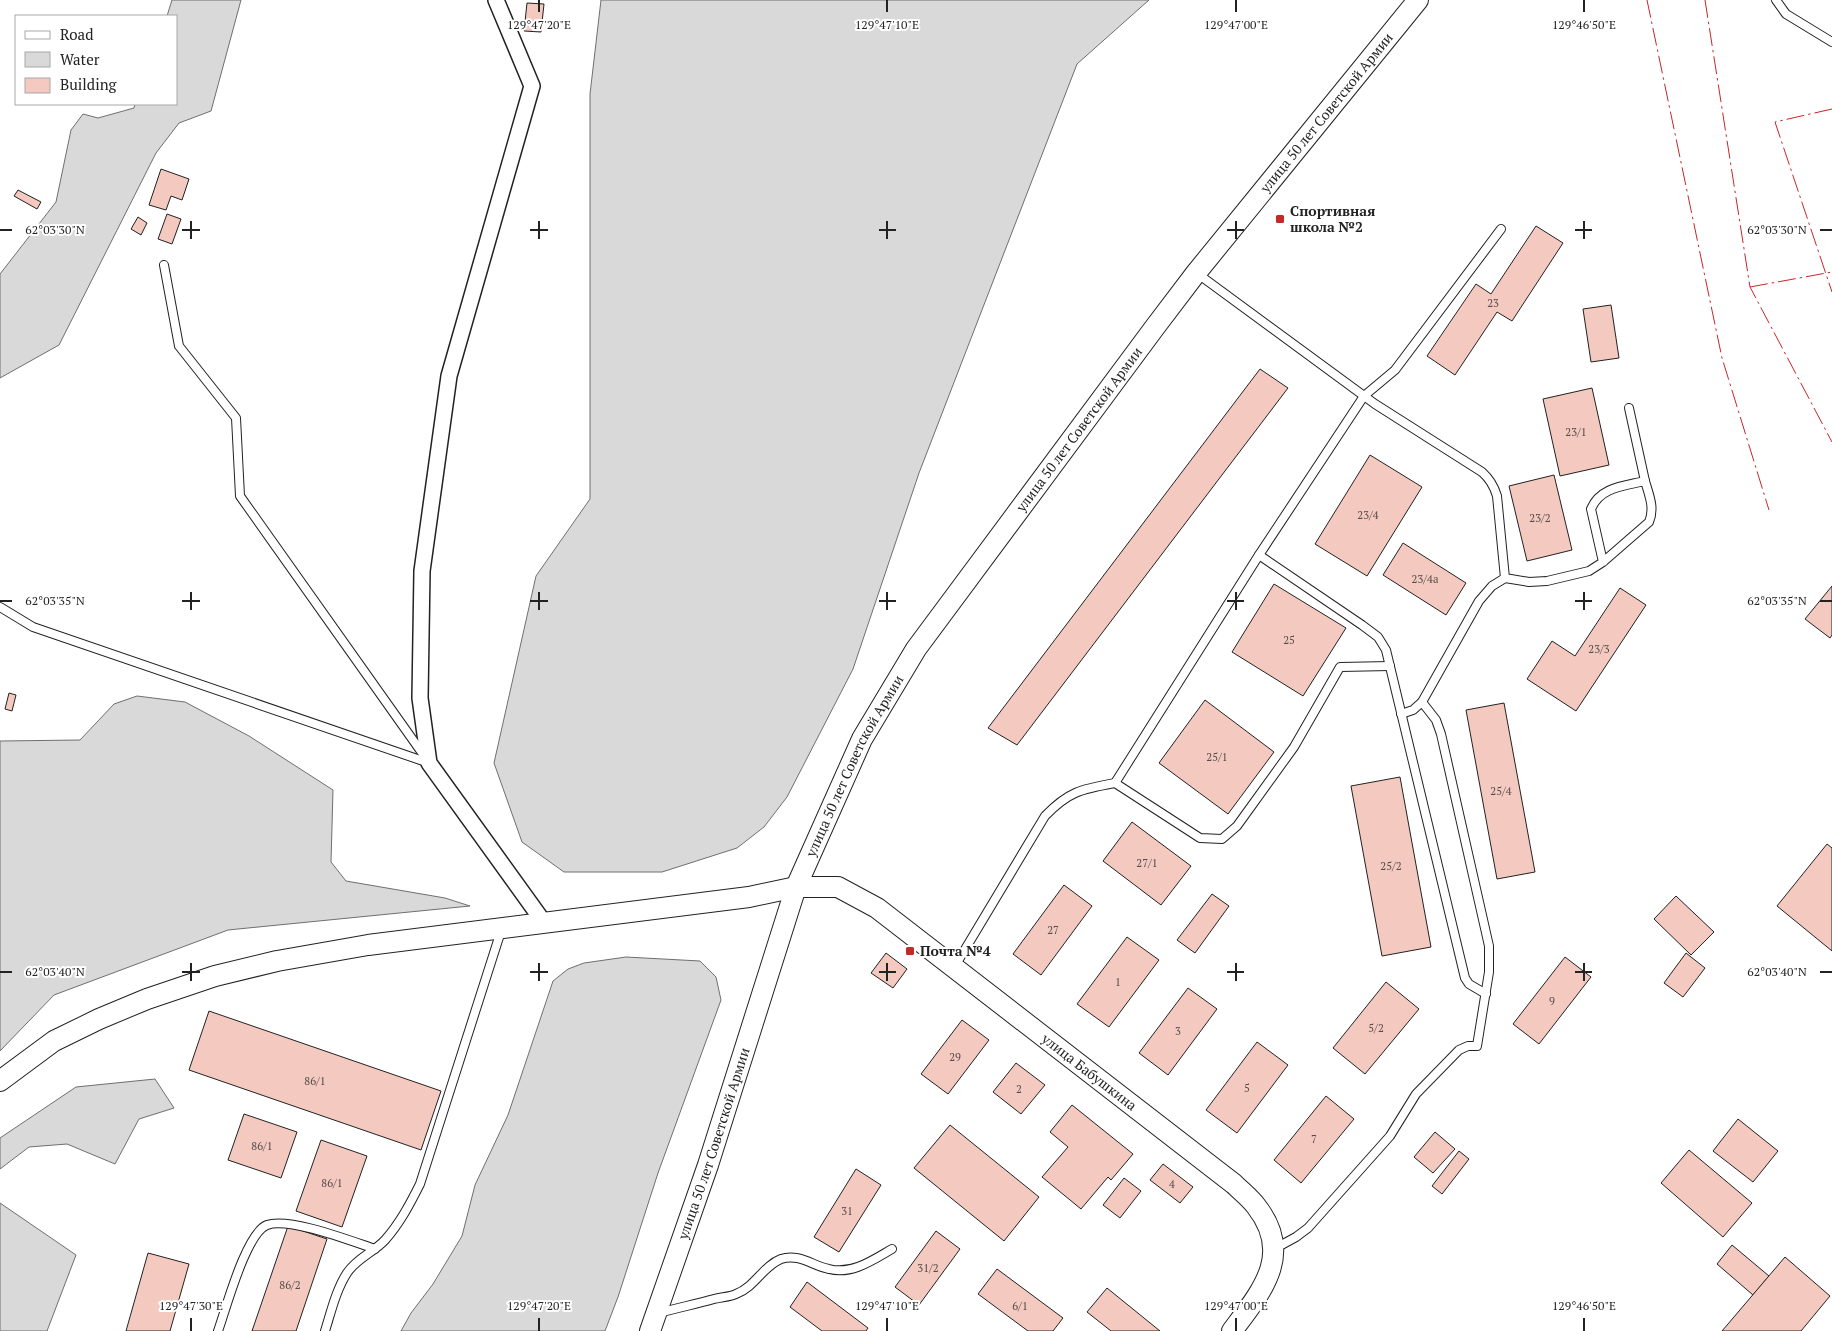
<svg xmlns="http://www.w3.org/2000/svg" width="1832" height="1331" font-family="'PT Serif',serif">
	<style>
		.water { fill: #d9d9d9; stroke: #6f6f6f }
		.building { fill: #f3c9c0; stroke: #222 }
		.lines { fill: none; stroke-linecap: round; stroke-linejoin: round }
		.lane-casing { stroke: #222; stroke-width: 10 }
		.street-casing { stroke: #222; stroke-width: 18 }
		.secondary-casing { stroke: #222; stroke-width: 22 }
		.lane { stroke: #fff; stroke-width: 8 }
		.street { stroke: #fff; stroke-width: 15 }
		.secondary { stroke: #fff; stroke-width: 20 }
		.power { stroke: #c62828; stroke-width: 1; stroke-dasharray: 18 4 2.5 4; stroke-linecap: butt }
		.ticks { fill: none; stroke: #222; stroke-width: 2 }
		.poi-dot { fill: #c62828; stroke: #fff; stroke-width: 2 }
		.labels { text-anchor: middle; stroke-width: 4; stroke-linejoin: round; paint-order: stroke }
		.number-label { font-size: 11px; fill: #564c4a }
		.street-label { font-size: 14px; fill: #222; stroke: #fff }
		.poi-label { font-size: 14px; font-weight: bold; fill: #222; stroke: #fff; text-anchor: start }
		.ticks-label { font-size: 12px; text-anchor: middle; fill: #222; stroke: #fff; stroke-width: 4; stroke-linejoin: round; paint-order: stroke }
	</style>
	<rect width="100%" height="100%" fill="#fff"/>
	<g class="water">
		<path d="M172 0H241L211 111 179 123 156 153 59 345 0 378V274L56 202 71 130 83 114 98 118 134 108 135 104H176V16H167Z"/>
		<path d="M601 0H1149L1077 64 919 473 853 669 787 797 764 827 737 848 662 872H564L522 842 494 763 536 576 590 499V94Z"/>
		<path d="M137 696 185 702 249 736 333 790 331 862 346 881 445 898 470 906 228 930 54 995 0 1051V741L80 740 114 704Z"/>
		<path d="M626 957 700 961 716 977 721 1000 658 1173 618 1297 605 1331H401L411 1313 433 1284 462 1236 475 1185 508 1115 553 981 568 969 584 963Z"/>
		<path d="M155 1079 174 1108 139 1119 115 1164 67 1144 29 1147 0 1169V1138L76 1087Z"/>
		<path d="M0 1203 76 1255 47 1331H0Z"/>
	</g>
	<g class="building">
		<path d="M527 3 544 4 541 32 524 31Z"/>
		<path d="M161 169 189 179 182 200 171 196 166 210 149 205Z"/>
		<path d="M18 190 41 202 37 209 14 196Z"/>
		<path d="M167 214 181 219 172 244 158 239Z"/>
		<path d="M138 217 147 223 141 235 131 229Z"/>
		<path d="M1536 226 1563 243 1512 321 1497 312 1455 375 1427 356 1476 284 1491 294Z"/>
		<path d="M1611 305 1619 358 1591 362 1583 309Z"/>
		<path d="M1260 369 1288 388 1017 745 988 728Z"/>
		<path d="M1592 388 1609 465 1560 476 1543 399Z"/>
		<path d="M1370 455 1422 487 1367 576 1315 544Z"/>
		<path d="M1554 475 1572 550 1527 561 1509 486Z"/>
		<path d="M1403 543 1466 583 1446 615 1383 575Z"/>
		<path d="M1274 584 1346 628 1303 696 1232 652Z"/>
		<path d="M1832 586V635L1830 638 1805 619Z"/>
		<path d="M1620 588 1646 605 1576 711 1527 679 1552 641 1575 656Z"/>
		<path d="M9 693 16 695 12 711 5 709Z"/>
		<path d="M1205 700 1274 752 1228 814 1159 763Z"/>
		<path d="M1504 703 1535 872 1497 879 1466 710Z"/>
		<path d="M1400 777 1431 947 1382 956 1351 786Z"/>
		<path d="M1132 822 1191 866 1161 905 1103 861Z"/>
		<path d="M1827 844 1832 848V951L1777 906Z"/>
		<path d="M1064 885 1092 906 1041 975 1013 954Z"/>
		<path d="M1212 894 1229 906 1195 953 1177 940Z"/>
		<path d="M1676 896 1714 932 1691 955 1654 919Z"/>
		<path d="M1127 937 1159 960 1109 1027 1077 1004Z"/>
		<path d="M886 953 907 969 893 988 871 973Z"/>
		<path d="M1686 953 1705 968 1683 997 1664 983Z"/>
		<path d="M1565 957 1591 977 1539 1044 1513 1024Z"/>
		<path d="M1386 982 1419 1009 1365 1074 1333 1048Z"/>
		<path d="M1188 988 1217 1009 1168 1075 1139 1053Z"/>
		<path d="M209 1011 441 1091 421 1150 189 1070Z"/>
		<path d="M962 1020 989 1040 948 1094 921 1074Z"/>
		<path d="M1257 1042 1288 1065 1237 1133 1206 1110Z"/>
		<path d="M1016 1063 1045 1085 1021 1114 993 1092Z"/>
		<path d="M1326 1096 1354 1119 1301 1183 1274 1160Z"/>
		<path d="M1072 1105 1133 1154 1111 1180 1108 1177 1081 1209 1042 1177 1068 1147 1050 1132Z"/>
		<path d="M244 1114 297 1132 281 1178 228 1160Z"/>
		<path d="M1738 1119 1778 1151 1753 1182 1713 1151Z"/>
		<path d="M950 1125 1039 1197 1004 1241 914 1168Z"/>
		<path d="M1435 1132 1455 1149 1433 1173 1414 1157Z"/>
		<path d="M321 1140 367 1156 342 1227 296 1211Z"/>
		<path d="M1689 1150 1752 1203 1723 1237 1661 1183Z"/>
		<path d="M1459 1151 1469 1159 1442 1194 1432 1186Z"/>
		<path d="M1163 1164 1193 1187 1180 1203 1150 1180Z"/>
		<path d="M856 1169 881 1185 839 1252 814 1237Z"/>
		<path d="M1124 1178 1141 1191 1120 1218 1103 1205Z"/>
		<path d="M288 1226 327 1239 296 1331H252Z"/>
		<path d="M936 1231 960 1249 919 1305 895 1287Z"/>
		<path d="M1732 1245 1769 1276 1753 1295 1717 1264Z"/>
		<path d="M148 1253 189 1264 170 1331H126Z"/>
		<path d="M1785 1257 1830 1296 1801 1331H1722Z"/>
		<path d="M997 1269 1063 1318 1053 1331H1028L978 1294Z"/>
		<path d="M807 1282 868 1328 866 1331H822L790 1307Z"/>
		<path d="M1107 1288 1160 1331H1111L1087 1312Z"/>
	</g>
	<g class="lines">
		<g class="lane-casing">
			<g id="lane">
				<path d="M1776 0 1786 14 1832 42"/>
				<path d="M164 265 179 346 236 418 240 496 425 757"/>
				<path d="M1198 274 1375 404 1482 472C1490 479 1494 486 1497 496L1505 578 1529 582 1547 581 1589 571 1603 562 1649 522C1655 508 1649 495 1645 481 1624 486 1600 487 1591 509L1603 562"/>
				<path d="M1629 408 1645 481"/>
				<path d="M1259 555 1362 625 1378 637 1386 650 1465 978 1469 984 1486 994"/>
				<path d="M0 607 33 627 429 763"/>
				<path d="M1422 702 1479 601 1492 586 1505 578"/>
				<path d="M1115 783 1259 555 1364 396 1395 370 1501 229"/>
				<path d="M955 966 1045 816C1069 791 1082 789 1115 783L1200 838 1222 839 1237 826 1294 747 1340 667 1390 666"/>
				<path d="M1274 1249 1296 1237 1308 1228 1390 1136 1416 1094 1459 1050 1468 1046H1477L1489 972V946L1441 734 1436 720 1422 702 1413 710 1401 714"/>
				<path d="M659 1313C677 1308 696 1304 714 1299 721 1297 730 1297 736 1294 755 1287 763 1266 781 1259 799 1253 813 1266 829 1269 852 1275 873 1260 892 1249"/>
				<path d="M218 1331C226 1309 246 1233 267 1225 289 1217 351 1241 375 1249"/>
				<path d="M325 1331C331 1312 336 1290 347 1273 357 1258 374 1252 385 1240 400 1223 410 1204 420 1184L501 931"/>
			</g>
		</g>
		<g class="street-casing">
			<path id="street" d="M496 0 532 86 449 376 422 571 420 698 429 763 545 924"/>
		</g>
		<g class="secondary-casing">
			<g id="secondary">
				<path id="s1" d="M0 1081 54 1041 99 1019 147 999 215 976 277 961 368 945 749 897 796 887H838L877 908 1234 1184C1241 1191 1250 1198 1256 1206 1294 1254 1262 1291 1232 1331"/>
				<path id="s2" d="M650 1331 708 1165 796 887 862 739 916 649 1155 327 1196 273 1418 0"/>
			</g>
		</g>
		<use href="#lane" class="lane"/>
		<use href="#street" class="street"/>
		<use href="#secondary" class="secondary"/>
		<g class="power">
			<path d="M1647 0 1722 358 1769 510"/>
			<path d="M1705 0 1750 287 1832 442"/>
			<path d="M1832 109 1775 122 1832 292"/>
			<path d="M1750 287 1832 272"/>
		</g>
	</g>
	<path class="ticks" d="M539 0V12M887 0V12M1236 0V12M1584 0V12M191 221V239M539 221V239M887 221V239M1236 221V239M1584 221V239M0 230H12M182 230H200M530 230H548M879 230H896M1227 230H1244M1575 230H1592M1820 230H1832M191 592V610M539 592V610M887 592V610M1236 592V610M1584 592V610M0 601H12M182 601H200M530 601H548M879 601H896M1227 601H1244M1575 601H1592M1820 601H1832M191 963V981M539 963V981M887 963V981M1236 963V981M1584 963V981M0 972H12M182 972H200M530 972H548M879 972H896M1227 972H1244M1575 972H1592M1820 972H1832M191 1318V1331M539 1318V1331M887 1318V1331M1236 1318V1331M1584 1318V1331"/>
	<g class="poi-dot">
		<rect x="1275" y="214" width="10" height="10" rx="2.5"/>
		<rect x="905" y="946" width="10" height="10" rx="2.5"/>
	</g>
	<g class="labels">
		<g class="number-label">
			<text x="1493" y="307">23</text>
			<text x="1576" y="436">23/1</text>
			<text x="1368" y="519">23/4</text>
			<text x="1540" y="522">23/2</text>
			<text x="1425" y="583">23/4а</text>
			<text x="1289" y="644">25</text>
			<text x="1599" y="653">23/3</text>
			<text x="1217" y="761">25/1</text>
			<text x="1501" y="795">25/4</text>
			<text x="1147" y="867">27/1</text>
			<text x="1391" y="870">25/2</text>
			<text x="1053" y="934">27</text>
			<text x="1118" y="986">1</text>
			<text x="1552" y="1005">9</text>
			<text x="1376" y="1032">5/2</text>
			<text x="1178" y="1035">3</text>
			<text x="955" y="1061">29</text>
			<text x="315" y="1085">86/1</text>
			<text x="1247" y="1092">5</text>
			<text x="1019" y="1093">2</text>
			<text x="1314" y="1143">7</text>
			<text x="262" y="1150">86/1</text>
			<text x="332" y="1187">86/1</text>
			<text x="1172" y="1188">4</text>
			<text x="847" y="1215">31</text>
			<text x="928" y="1272">31/2</text>
			<text x="290" y="1289">86/2</text>
			<text x="1020" y="1310">6/1</text>
		</g>
		<g class="street-label">
			<text dy="5" stroke="none"><textPath href="#s2" startOffset="1410">улица 50 лет Советской Армии</textPath></text>
			<text dy="5" stroke="none"><textPath href="#s2" startOffset="1008">улица 50 лет Советской Армии</textPath></text>
			<text dy="5" stroke="none"><textPath href="#s2" startOffset="602">улица 50 лет Советской Армии</textPath></text>
			<text dy="5" stroke="none"><textPath href="#s1" startOffset="1184">улица Бабушкина</textPath></text>
			<text dy="5" stroke="none"><textPath href="#s2" startOffset="198">улица 50 лет Советской Армии</textPath></text>
		</g>
		<g class="poi-label">
			<text x="1290" y="216">Спортивная<tspan x="1290" dy="16">школа №2</tspan></text>
			<text x="920" y="956">Почта №4</text>
		</g>
	</g>
	<g class="ticks-label">
		<text x="539" y="29">129°47'20"E</text>
		<text x="887" y="29">129°47'10"E</text>
		<text x="1236" y="29">129°47'00"E</text>
		<text x="1584" y="29">129°46'50"E</text>
		<text x="1777" y="234">62°03'30"N</text>
		<text x="55" y="234">62°03'30"N</text>
		<text x="1777" y="605">62°03'35"N</text>
		<text x="55" y="605">62°03'35"N</text>
		<text x="1777" y="976">62°03'40"N</text>
		<text x="55" y="976">62°03'40"N</text>
		<text x="191" y="1310">129°47'30"E</text>
		<text x="539" y="1310">129°47'20"E</text>
		<text x="887" y="1310">129°47'10"E</text>
		<text x="1236" y="1310">129°47'00"E</text>
		<text x="1584" y="1310">129°46'50"E</text>
	</g>
	<rect x="15" y="15" width="162" height="90" fill="#ffffff" stroke="#a7a7a7"/>
	<rect x="25" y="31" width="25" height="8" fill="#ffffff" stroke="#a7a7a7"/>
	<text x="60" y="40" font-size="15" fill="#222222">Road</text>
	<rect x="25" y="52" width="25" height="15" fill="#d9d9d9" stroke="#a7a7a7"/>
	<text x="60" y="65" font-size="15" fill="#222222">Water</text>
	<rect x="25" y="78" width="25" height="15" fill="#f3c9c0" stroke="#a7a7a7"/>
	<text x="60" y="90" font-size="15" fill="#222222">Building</text>
</svg>
